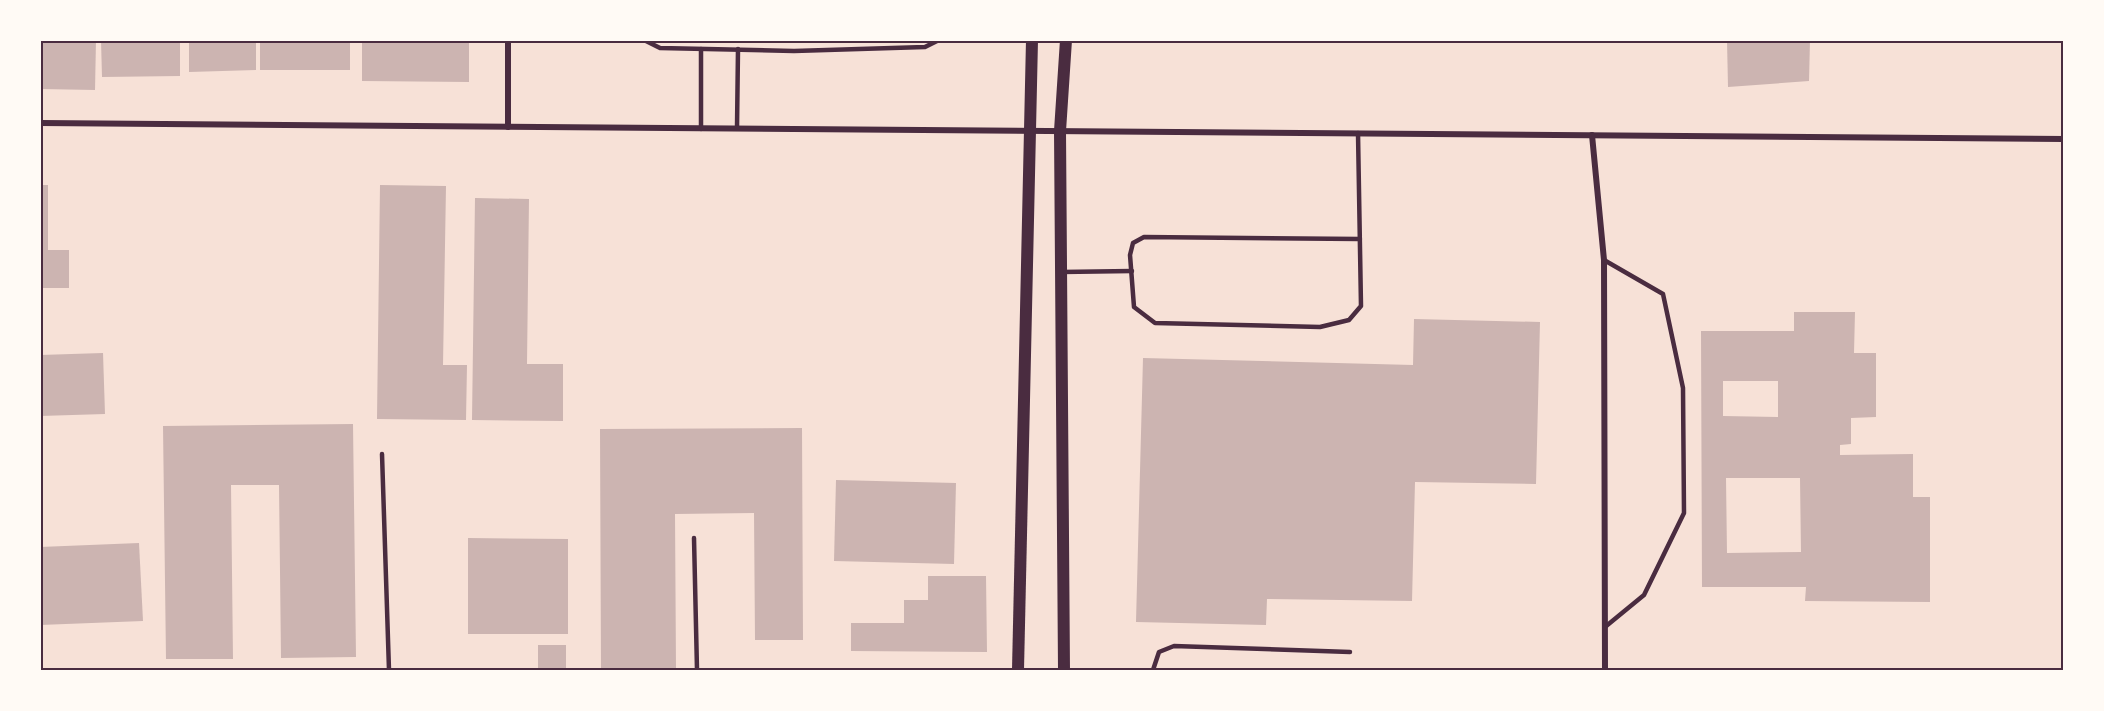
<svg xmlns="http://www.w3.org/2000/svg" width="2104" height="711" font-family="'Source Sans 3',sans-serif">
	<style>
		.building { fill: #ccb4b1; fill-rule: evenodd }
		.lines { fill: none; stroke-linecap: round; stroke-linejoin: round }
		.service { stroke: #4a2c40; stroke-width: 4.5 }
		.minor { stroke: #4a2c40; stroke-width: 6 }
		.secondary { stroke: #4a2c40; stroke-width: 12 }
		.neatline { fill: none; stroke: #4a2c40; stroke-width: 2 }
	</style>
	<rect width="100%" height="100%" fill="#f7e1d7"/>
	<g class="building">
		<path d="M40 40H96L95 90 40 89Z"/>
		<path d="M101 40H180V76L102 77Z"/>
		<path d="M189 40H256V70L189 72Z"/>
		<rect x="260" y="40" width="90" height="30"/>
		<path d="M362 40H469V82L362 81Z"/>
		<path d="M1727 40H1810L1809 81 1728 87Z"/>
		<path d="M40 185H48V250H69V288H40Z"/>
		<path d="M380 185 446 186 443 365H467L466 420 377 419Z"/>
		<path d="M475 198 529 199 527 364H563V421L472 420Z"/>
		<path d="M1794 312H1855L1854 353H1876V417L1851 418V444L1840 445V455L1913 454V497H1930V602L1805 601 1806 587H1702L1701 331H1794ZM1723 381H1778V417L1723 416ZM1726 478H1800L1801 552 1727 553Z"/>
		<path d="M1414 319 1540 322 1536 484 1415 482 1412 601 1267 599 1266 625 1136 622 1143 358 1413 365Z"/>
		<path d="M103 353 105 414 40 416V355Z"/>
		<path d="M353 424 356 657 281 658 279 485H231L233 659H166L163 426Z"/>
		<path d="M802 428 803 640H755L754 513 675 514 676 670H601L600 429Z"/>
		<path d="M836 480 956 483 954 564 834 561Z"/>
		<path d="M468 538 568 539V634H468Z"/>
		<path d="M139 543 143 621 40 625V547Z"/>
		<path d="M928 576H986L987 652 851 651V623H904V600H928Z"/>
		<path d="M538 645H566V670L538 669Z"/>
	</g>
	<g class="lines">
		<g class="service">
			<path d="M644 40 660 48 794 51 925 47 939 40"/>
			<path d="M701 49V129"/>
			<path d="M737 128 738 49"/>
			<path d="M1358 133 1361 306 1349 320 1320 327 1155 323 1134 307 1130 255 1133 243 1144 237 1360 239"/>
			<path d="M1604 260 1663 294 1683 388 1684 513 1644 595 1605 627"/>
			<path d="M1061 272 1132 271"/>
			<path d="M382 454 389 670"/>
			<path d="M694 538 697 670"/>
			<path d="M1153 670 1159 652 1174 646 1350 652"/>
		</g>
		<g class="minor">
			<path d="M508 40V127"/>
			<path d="M40 123 2064 139"/>
			<path d="M1592 135 1604 260 1605 670"/>
		</g>
		<g class="secondary">
			<path d="M1018 670 1032 40"/>
			<path d="M1064 670 1060 131 1066 40"/>
		</g>
	</g>
	<rect width="2104" height="711" fill="none" stroke="#fffaf5" stroke-width="84"/>
	<rect x="42" y="42" width="2020" height="627" class="neatline"/>
</svg>
